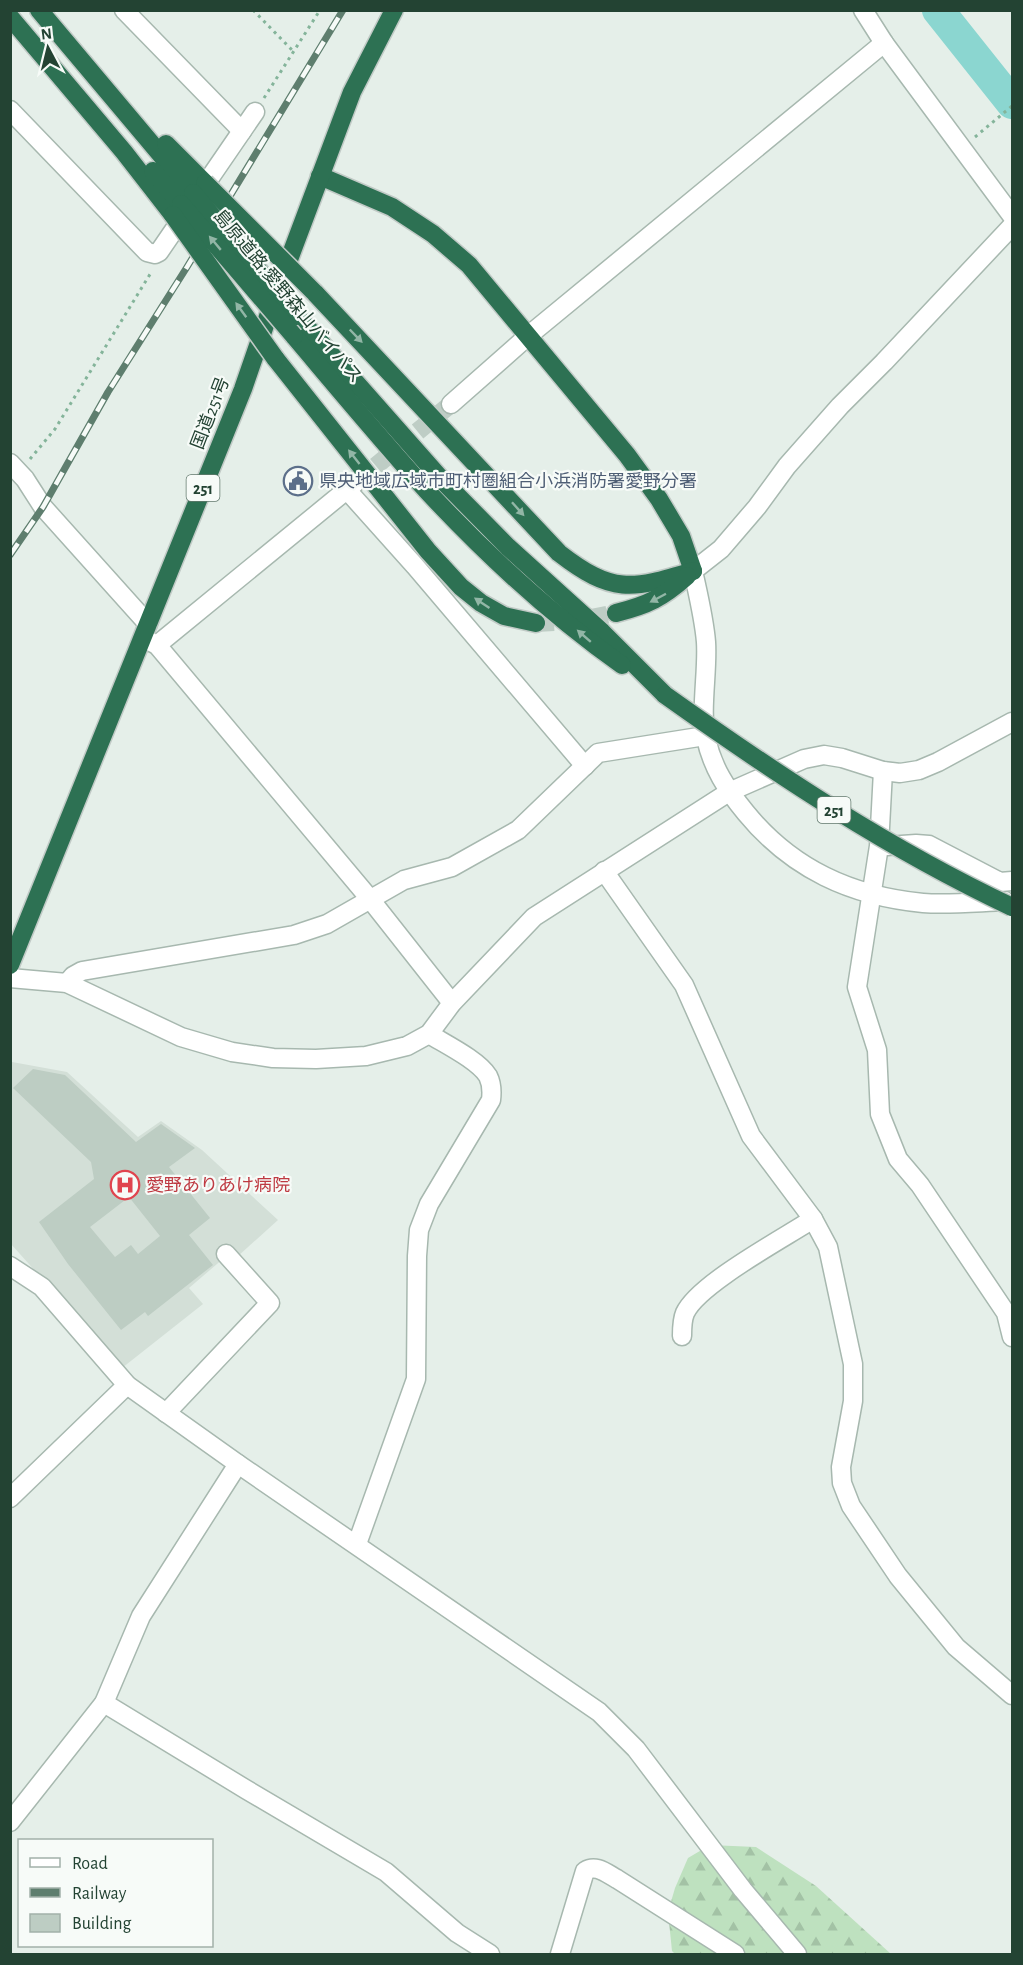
<svg xmlns="http://www.w3.org/2000/svg" width="1023" height="1965" font-family="'Alegreya Sans','Noto Sans JP',sans-serif">
	<style>
		.built { fill: #d3dfd7 }
		.forest { fill: url(#forest-firs) }
		.lines { fill: none; stroke-linecap: round; stroke-linejoin: round }
		.river { stroke: #8bd6d0; stroke-width: 32 }
		.building { fill: #bdcdc3; fill-rule: evenodd }
		.minor-tunnel { stroke: #becdc5; stroke-width: 18; stroke-dasharray: 18 9; stroke-linecap: butt }
		.highway-tunnel { stroke: #becdc5; stroke-width: 18; stroke-dasharray: 18 9; stroke-linecap: butt }
		.minor-casing { stroke: #a7b8af; stroke-width: 21 }
		.highway-casing { stroke: #c1cac6; stroke-width: 21 }
		.path { stroke: #84b49a; stroke-width: 3; stroke-dasharray: 3 4.5; stroke-linecap: butt }
		.minor { stroke: #fff; stroke-width: 18 }
		.highway { stroke: #2d7153; stroke-width: 18 }
		.rail-casing { stroke: #5e7e6e; stroke-width: 7 }
		.rail { stroke: #f7fbf8; stroke-width: 4.5; stroke-dasharray: 14; stroke-linecap: butt }
		.highway-bridge-casing { stroke: #c1cac6; stroke-width: 21; stroke-linecap: butt }
		.highway-bridge { stroke: #2d7153; stroke-width: 18 }
		.oneway { fill: #92b6a6 }
		.labels { text-anchor: middle; stroke-width: 4.5; stroke-linejoin: round; paint-order: stroke }
		.shield { fill: #f7fbf8; stroke: #637a6e; stroke-width: 1.5 }
		.shield-label { font-size: 16px; font-weight: bold; fill: #234333 }
		.street-label { font-size: 18px; fill: #234333; stroke: #f7fbf8 }
		.service-label { font-size: 18px; fill: #4e5e75; stroke: #f7fbf8; text-anchor: start }
		.health-label { font-size: 18px; fill: #be3a42; stroke: #f7fbf8; text-anchor: start }
	</style>
	<defs>
		<pattern id="forest-firs" width="22" height="20" patternUnits="userSpaceOnUse" patternTransform="scale(1.5)"><rect width="22" height="20" fill="#bee1bf"/><path d="M5 1l3.5 6h-7zM16 11l3.5 6h-7z" fill="#a3c2a5"/></pattern>
	</defs>
	<rect width="100%" height="100%" fill="#e5efe9"/>
	<path class="built" d="M12 1062 67 1072 138 1137 161 1121 202 1150 278 1220 237 1257 231 1252 189 1288 203 1304 122 1368 11 1244Z"/>
	<path class="forest" d="M710 1845 756 1847 816 1886 891 1954H675L672 1951 668 1912 675 1888 688 1858Z"/>
	<g class="lines">
		<path class="river" d="M938 10 1012 103"/>
	</g>
	<path class="building" d="M33 1069 65 1075 136 1142 161 1124 195 1148 169 1167 210 1218 189 1235 213 1265 148 1316 145 1312 121 1330 68 1264 39 1222 94 1179 91 1162 13 1088ZM129 1197 160 1236 138 1254 131 1245 115 1257 90 1227Z"/>
	<g class="lines">
		<path class="minor-tunnel" d="M355 483 451 404"/>
		<path class="highway-tunnel" d="M536 623 576 621 616 613"/>
		<g class="minor-casing">
			<g id="minor">
				<path d="M124 10 242 131"/>
				<path d="M863 10 884 43 1012 216"/>
				<path d="M10 110 147 252 155 254 159 252 255 112"/>
				<path d="M451 404 528 336 884 43"/>
				<path d="M10 463 25 479 43 507 148 624"/>
				<path d="M347 490 415 566 585 766"/>
				<path d="M143 638 157 645 370 899 452 1003"/>
				<path d="M157 645 355 483"/>
				<path d="M883 771 879 846 857 987 877 1050 880 1114 898 1159 920 1185 1006 1313 1012 1337"/>
				<path d="M887 846 916 844 929 845 1000 882 1012 881"/>
				<path d="M604 871 684 985 751 1136 813 1219 828 1247 853 1364V1401L841 1467 842 1483 851 1506 898 1576 956 1647 1012 1695"/>
				<path d="M1005 901C978 902 949 905 923 903 851 896 792 869 746 813 727 790 712 767 706 738 700 710 708 671 706 642 704 618 698 594 693 571L721 549 757 507 787 466 840 406 884 362 1012 226"/>
				<path d="M10 978 67 983 181 1037 232 1052 273 1058 316 1059 366 1056 407 1046 429 1034 452 1003 534 917 729 792 804 759 824 755 842 758 883 771 900 773 919 770 938 762 1012 722"/>
				<path d="M67 983 73 976 82 971 294 935 327 924 404 880 452 867 518 830 598 753 705 736"/>
				<path d="M10 1266 42 1287 127 1385 238 1464 599 1712 636 1749 743 1890 797 1954"/>
				<path d="M682 1336C682 1329 682 1320 685 1313 698 1284 784 1238 813 1219"/>
				<path d="M166 1413 270 1303 226 1254"/>
				<path d="M10 1498 127 1385"/>
				<path d="M357 1544 416 1379 417 1256 419 1230 429 1204 491 1100C492 1092 492 1084 488 1076 478 1060 445 1044 429 1034"/>
				<path d="M104 1703 247 1790 386 1872 457 1933 490 1954"/>
				<path d="M10 1822 104 1703 141 1616 238 1464"/>
				<path d="M560 1954 585 1871C596 1864 606 1873 617 1879L735 1954"/>
			</g>
		</g>
		<g class="highway-casing">
			<g id="highway">
				<path d="M39 10 193 193"/>
				<path d="M10 17 124 152 173 215"/>
				<path d="M166 144 205 183"/>
				<path d="M153 171 181 204"/>
				<path d="M320 176 392 207 433 234 469 265 627 455 659 499 681 536 693 571"/>
				<path d="M315 293 559 553C612 594 631 590 693 571"/>
				<path d="M297 316 441 479 508 547 602 632 665 695"/>
				<path d="M294 336C338 388 382 441 428 492 485 553 554 617 622 665"/>
				<path d="M275 358 428 551 461 587 481 603 504 616 536 623"/>
				<path d="M616 613C648 605 662 598 687 576"/>
				<path d="M10 965 243 389 273 302 352 92 394 10"/>
			</g>
		</g>
		<g class="path">
			<path d="M253 10 293 51"/>
			<path d="M264 98 320 10"/>
			<path d="M975 137 1012 106"/>
			<path d="M30 459 55 429 152 271"/>
		</g>
		<use href="#minor" class="minor"/>
		<use href="#highway" class="highway"/>
		<g class="rail-casing">
			<path id="rail" d="M10 555 43 507 108 392 187 267 343 10"/>
		</g>
		<use href="#rail" class="rail"/>
		<g class="highway-bridge-casing">
			<g id="highway-bridge">
				<path d="M205 183 315 293"/>
				<path d="M193 193 297 316"/>
				<path d="M181 204 294 336"/>
				<path d="M173 215 275 358"/>
				<path d="M665 695C776 774 889 849 1012 907"/>
			</g>
		</g>
		<use href="#highway-bridge" class="highway-bridge"/>
	</g>
	<defs><path id="oneway-solid" d="M-6-.8H1V-3.2L6.5 0L1 3.2V.8H-6Z" transform="scale(1.5)"/></defs>
	<g class="oneway">
		<use href="#oneway-solid" transform="translate(215 243) rotate(-130)"/>
		<use href="#oneway-solid" transform="translate(241 310) rotate(-126)"/>
		<use href="#oneway-solid" transform="translate(356 336) rotate(46)"/>
		<use href="#oneway-solid" transform="translate(354 457) rotate(-128)"/>
		<use href="#oneway-solid" transform="translate(518 509) rotate(48)"/>
		<use href="#oneway-solid" transform="translate(658 598) rotate(152)"/>
		<use href="#oneway-solid" transform="translate(482 603) rotate(-146)"/>
		<use href="#oneway-solid" transform="translate(584 636) rotate(-139)"/>
	</g>
	<defs>
		<g id="civic-ring" transform="scale(1.5)"><circle r="9.5" fill="#f7fbf8" stroke="#5c6f8a" stroke-width="1.5"/><path d="M-.6-6.5H3V-4.5H.6V-3L4-1V1h2V6H-6V1h2V-1L-.6-3ZM-1.2 2.5V6h2.4V2.5Z" fill="#5c6f8a"/></g>
		<g id="hospital-ring" transform="scale(1.5)"><circle r="9.5" fill="#f7fbf8" stroke="#e0444e" stroke-width="1.5"/><path d="M-5-5h3v3.5h4V-5h3V5h-3V1.5h-4V5h-3Z" fill="#e0444e"/></g>
	</defs>
	<g fill-rule="evenodd">
		<use href="#civic-ring" x="298" y="481"/>
		<use href="#hospital-ring" x="125" y="1185"/>
	</g>
	<g class="labels">
		<g class="shield">
			<rect x="186.5" y="475" width="33" height="26" rx="4.5"/>
			<rect x="817.5" y="797" width="33" height="26" rx="4.5"/>
		</g>
		<g class="shield-label">
			<text x="203" y="494">251</text>
			<text x="834" y="816">251</text>
		</g>
		<g class="street-label">
			<text transform="translate(288 296) rotate(50)" y="6">島原道路;愛野森山バイパス</text>
			<text transform="translate(210 413) rotate(-69)" y="6">国道251号</text>
		</g>
		<g class="service-label">
			<text x="319" y="487">県央地域広域市町村圏組合小浜消防署愛野分署</text>
		</g>
		<g class="health-label">
			<text x="146" y="1191">愛野ありあけ病院</text>
		</g>
	</g>
	<rect width="1023" height="1965" fill="none" stroke="#234333" stroke-width="24"/>
	<rect x="18" y="1839" width="195" height="108" fill="#f7fbf8" stroke="#a2b1a9" stroke-width="1.5"/>
	<rect x="30" y="1858" width="30" height="9" fill="#ffffff" stroke="#a2b1a9" stroke-width="1.5"/>
	<text x="72" y="1869" font-size="18" fill="#234333">Road</text>
	<rect x="30" y="1888" width="30" height="9" fill="#5e7e6e" stroke="#a2b1a9" stroke-width="1.5"/>
	<text x="72" y="1899" font-size="18" fill="#234333">Railway</text>
	<rect x="30" y="1914" width="30" height="18" fill="#bdcdc3" stroke="#a2b1a9" stroke-width="1.5"/>
	<text x="72" y="1929" font-size="18" fill="#234333">Building</text>
	<g transform="translate(48 48) rotate(353)" stroke="#f7fbf8" stroke-width="4.5" paint-order="stroke">
	<path d="M0-4.5L10 22L0 15L-10 22Z" fill="#234333"/>
	<text y="-9" font-size="16" font-weight="bold" text-anchor="middle" fill="#234333">N</text>
	</g>
</svg>
